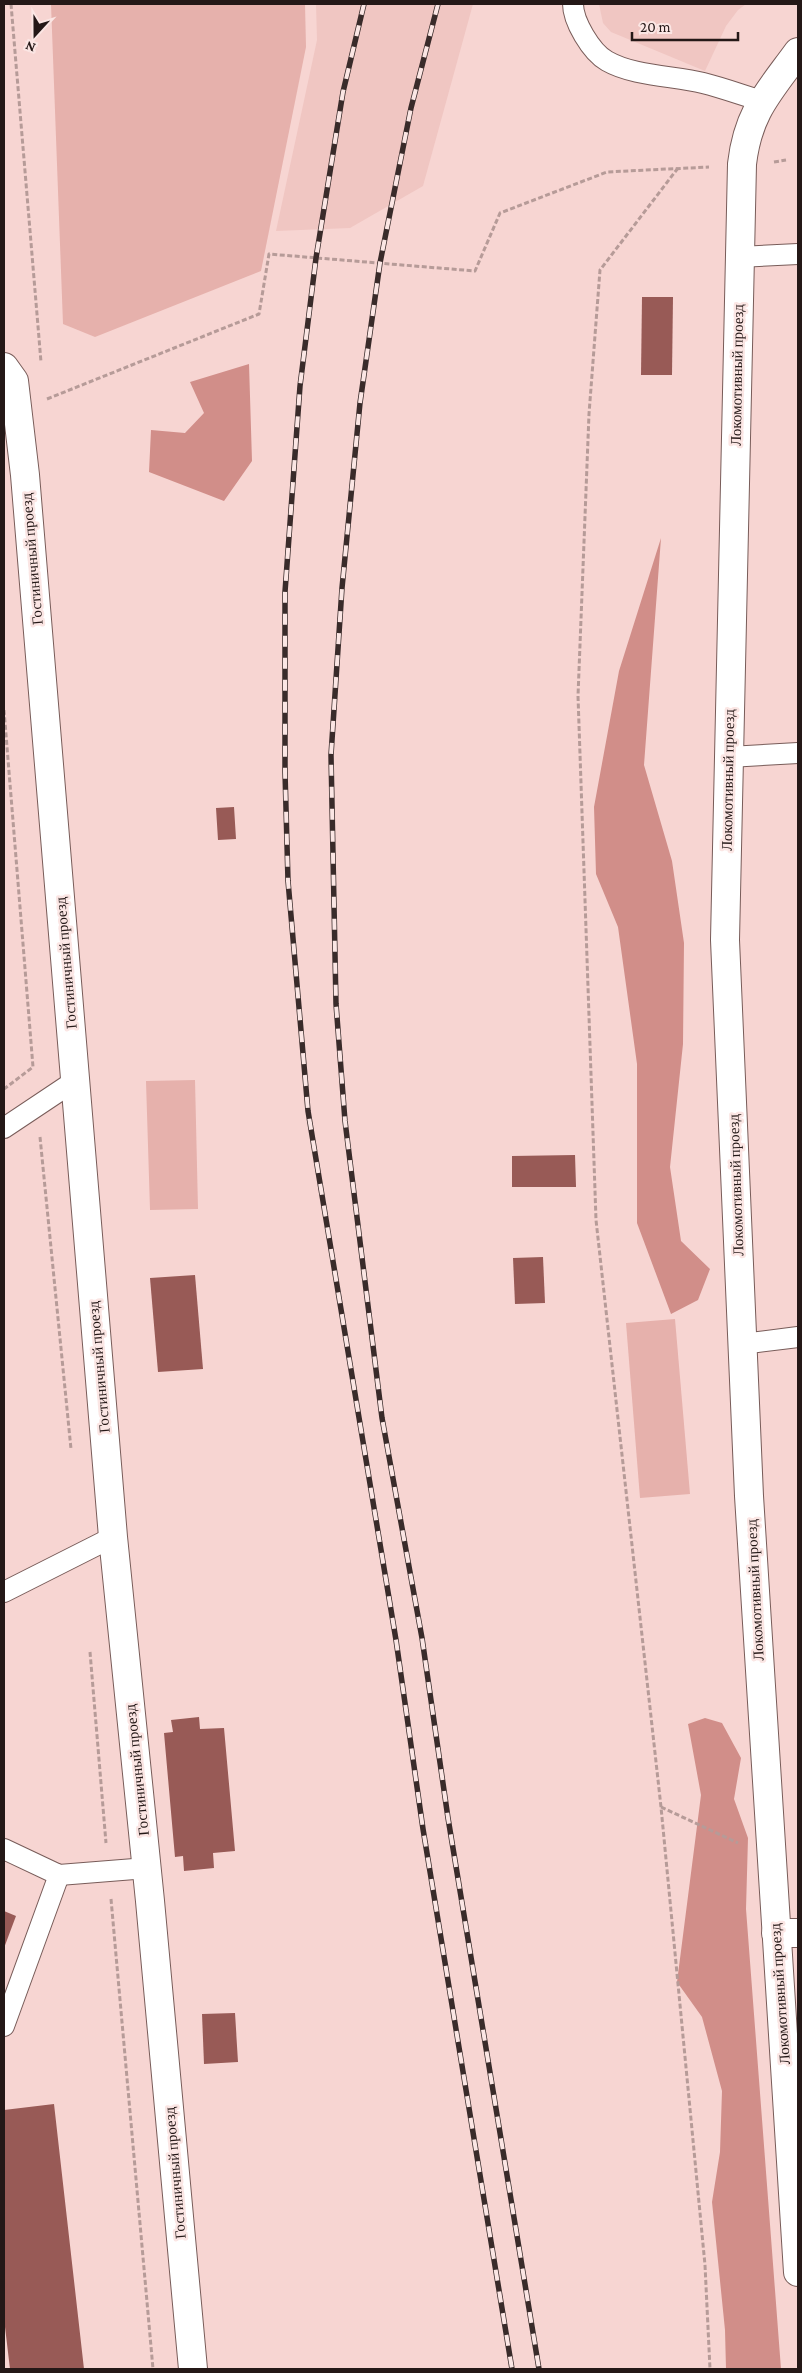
<svg xmlns="http://www.w3.org/2000/svg" width="802" height="2373" font-family="'Crimson Pro',serif">
	<style>
		.built { fill: #f0c6c2 }
		.green { fill: #e6b1ac }
		.forest { fill: #d18e89 }
		.building { fill: #985a56 }
		.lines { fill: none; stroke-linecap: round; stroke-linejoin: round }
		.service-casing { stroke: #785c59; stroke-width: 22 }
		.minor-casing { stroke: #785c59; stroke-width: 30 }
		.tertiary-casing { stroke: #785c59; stroke-width: 30 }
		.path { stroke: #b69b98; stroke-width: 3; stroke-dasharray: 5 2.5; stroke-linecap: butt }
		.service { stroke: #fff; stroke-width: 20 }
		.minor { stroke: #fff; stroke-width: 28 }
		.tertiary { stroke: #fff; stroke-width: 28 }
		.rail-casing { stroke: #392b2a; stroke-width: 5.5 }
		.rail { stroke: #fbe6e4; stroke-width: 4; stroke-dasharray: 11; stroke-linecap: butt }
		.labels { text-anchor: middle; stroke-width: 5; stroke-linejoin: round; paint-order: stroke }
		.street-label { font-size: 15px; fill: #241817; stroke: #fbe6e4 }
	</style>
	<rect width="100%" height="100%" fill="#f7d5d2"/>
	<g class="built">
		<path d="M316 4H473L423 186 350 228 276 231 317 40Z"/>
		<path d="M599 4H746L738 10 726 26 705 71 611 32 603 23Z"/>
	</g>
	<g class="green">
		<path d="M51 4H305L306 47 261 271 95 337 63 324Z"/>
		<path d="M195 1080 198 1209 150 1210 146 1081Z"/>
		<path d="M675 1319 690 1494 640 1498 626 1323Z"/>
	</g>
	<g class="forest">
		<path d="M249 364 252 461 224 501 149 472 151 430 185 433 204 413 190 382Z"/>
		<path d="M661 538 644 765 672 861 684 943 683 1044 670 1167 681 1241 710 1269 698 1300 671 1314 637 1223V1064L618 927 596 874 594 807 619 671Z"/>
		<path d="M705 1718 722 1723 741 1758 734 1799 748 1838 746 1909 781 2369H726L725 2330 712 2202 720 2152 722 2091 702 2017 677 1982 701 1795 688 1724Z"/>
	</g>
	<g class="building">
		<path d="M642 297H673L672 375H641Z"/>
		<path d="M234 807 236 839 218 840 216 808Z"/>
		<path d="M575 1155 576 1187H512V1156Z"/>
		<path d="M543 1257 545 1303 515 1304 513 1258Z"/>
		<path d="M195 1275 203 1369 158 1372 150 1278Z"/>
		<path d="M199 1717 200 1729 224 1728 235 1851 213 1853 214 1868 184 1871 183 1856 175 1857 164 1733 173 1732 171 1720Z"/>
		<path d="M4 1911 16 1916 4 1948Z"/>
		<path d="M235 2013 238 2062 204 2064 202 2014Z"/>
		<path d="M54 2104 84 2369H10L5 2327H4V2110Z"/>
	</g>
	<g class="lines">
		<g class="service-casing">
			<g id="service">
				<path d="M573 4C573 21 591 52 607 61 633 76 674 76 703 83 723 88 742 95 762 101"/>
				<path d="M739 257 798 254"/>
				<path d="M729 757 798 753"/>
				<path d="M4 1128 76 1080"/>
				<path d="M742 1344 798 1337"/>
				<path d="M4 1592 113 1537"/>
				<path d="M4 1849 59 1875 147 1868"/>
				<path d="M4 2026 59 1875"/>
			</g>
		</g>
		<g class="minor-casing">
			<g id="minor">
				<path d="M4 367 14 381 25 475 113 1537 150 1901 193 2369"/>
				<path d="M776 1933H798"/>
			</g>
		</g>
		<g class="tertiary-casing">
			<path id="tertiary" d="M798 52C769 92 748 112 742 164L725 940 749 1496 798 2272"/>
		</g>
		<g class="path">
			<path d="M11 4 41 362"/>
			<path d="M774 162 786 160"/>
			<path d="M678 168 600 270 589 414 578 696 596 1220 661 1807 705 2265 710 2369"/>
			<path d="M47 399 259 314 269 254 475 271 500 213 607 172 709 167"/>
			<path d="M4 710 33 1067 4 1089"/>
			<path d="M40 1137 71 1449"/>
			<path d="M90 1652 106 1843"/>
			<path d="M661 1807 738 1843"/>
			<path d="M111 1899 153 2369"/>
		</g>
		<use href="#service" class="service"/>
		<use href="#minor" class="minor"/>
		<use href="#tertiary" class="tertiary"/>
		<g class="rail-casing">
			<g id="rail">
				<path d="M364 4 343 92 316 258 300 386 285 592V772L288 881 308 1111 396 1640 423 1829 512 2369"/>
				<path d="M438 4 411 108 380 263 360 403 342 588 331 755 336 1004 345 1121 382 1418 422 1638 448 1818 539 2369"/>
			</g>
		</g>
		<use href="#rail" class="rail"/>
	</g>
	<g class="labels">
		<g class="street-label">
			<text transform="translate(737 375) rotate(-89)" y="5">Локомотивный проезд</text>
			<text transform="translate(32 559) rotate(-95)" y="5">Гостиничный проезд</text>
			<text transform="translate(728 780) rotate(-89)" y="5">Локомотивный проезд</text>
			<text transform="translate(66 963) rotate(-95)" y="5">Гостиничный проезд</text>
			<text transform="translate(736 1185) rotate(-92)" y="5">Локомотивный проезд</text>
			<text transform="translate(99 1367) rotate(-95)" y="5">Гостиничный проезд</text>
			<text transform="translate(755 1590) rotate(-93)" y="5">Локомотивный проезд</text>
			<text transform="translate(137 1770) rotate(-96)" y="5">Гостиничный проезд</text>
			<text transform="translate(780 1994) rotate(-94)" y="5">Локомотивный проезд</text>
			<text transform="translate(175 2173) rotate(-95)" y="5">Гостиничный проезд</text>
		</g>
	</g>
	<rect width="802" height="2373" fill="none" stroke="#241817" stroke-width="10"/>
	<g transform="translate(35 35) rotate(201)" stroke="#fbe6e4" stroke-width="4" paint-order="stroke">
	<path d="M0-4L9 19L0 12L-9 19Z" fill="#241817"/>
	<text y="-8" font-size="14" font-weight="bold" text-anchor="middle" fill="#241817">N</text>
	</g>
	<path d="M632 32v8h106v-8" fill="none" stroke="#241817" stroke-width="2.5"/>
	<text x="640" y="32" font-size="15" fill="#241817" stroke="#fbe6e4" stroke-width="4" paint-order="stroke">20 m</text>
</svg>
